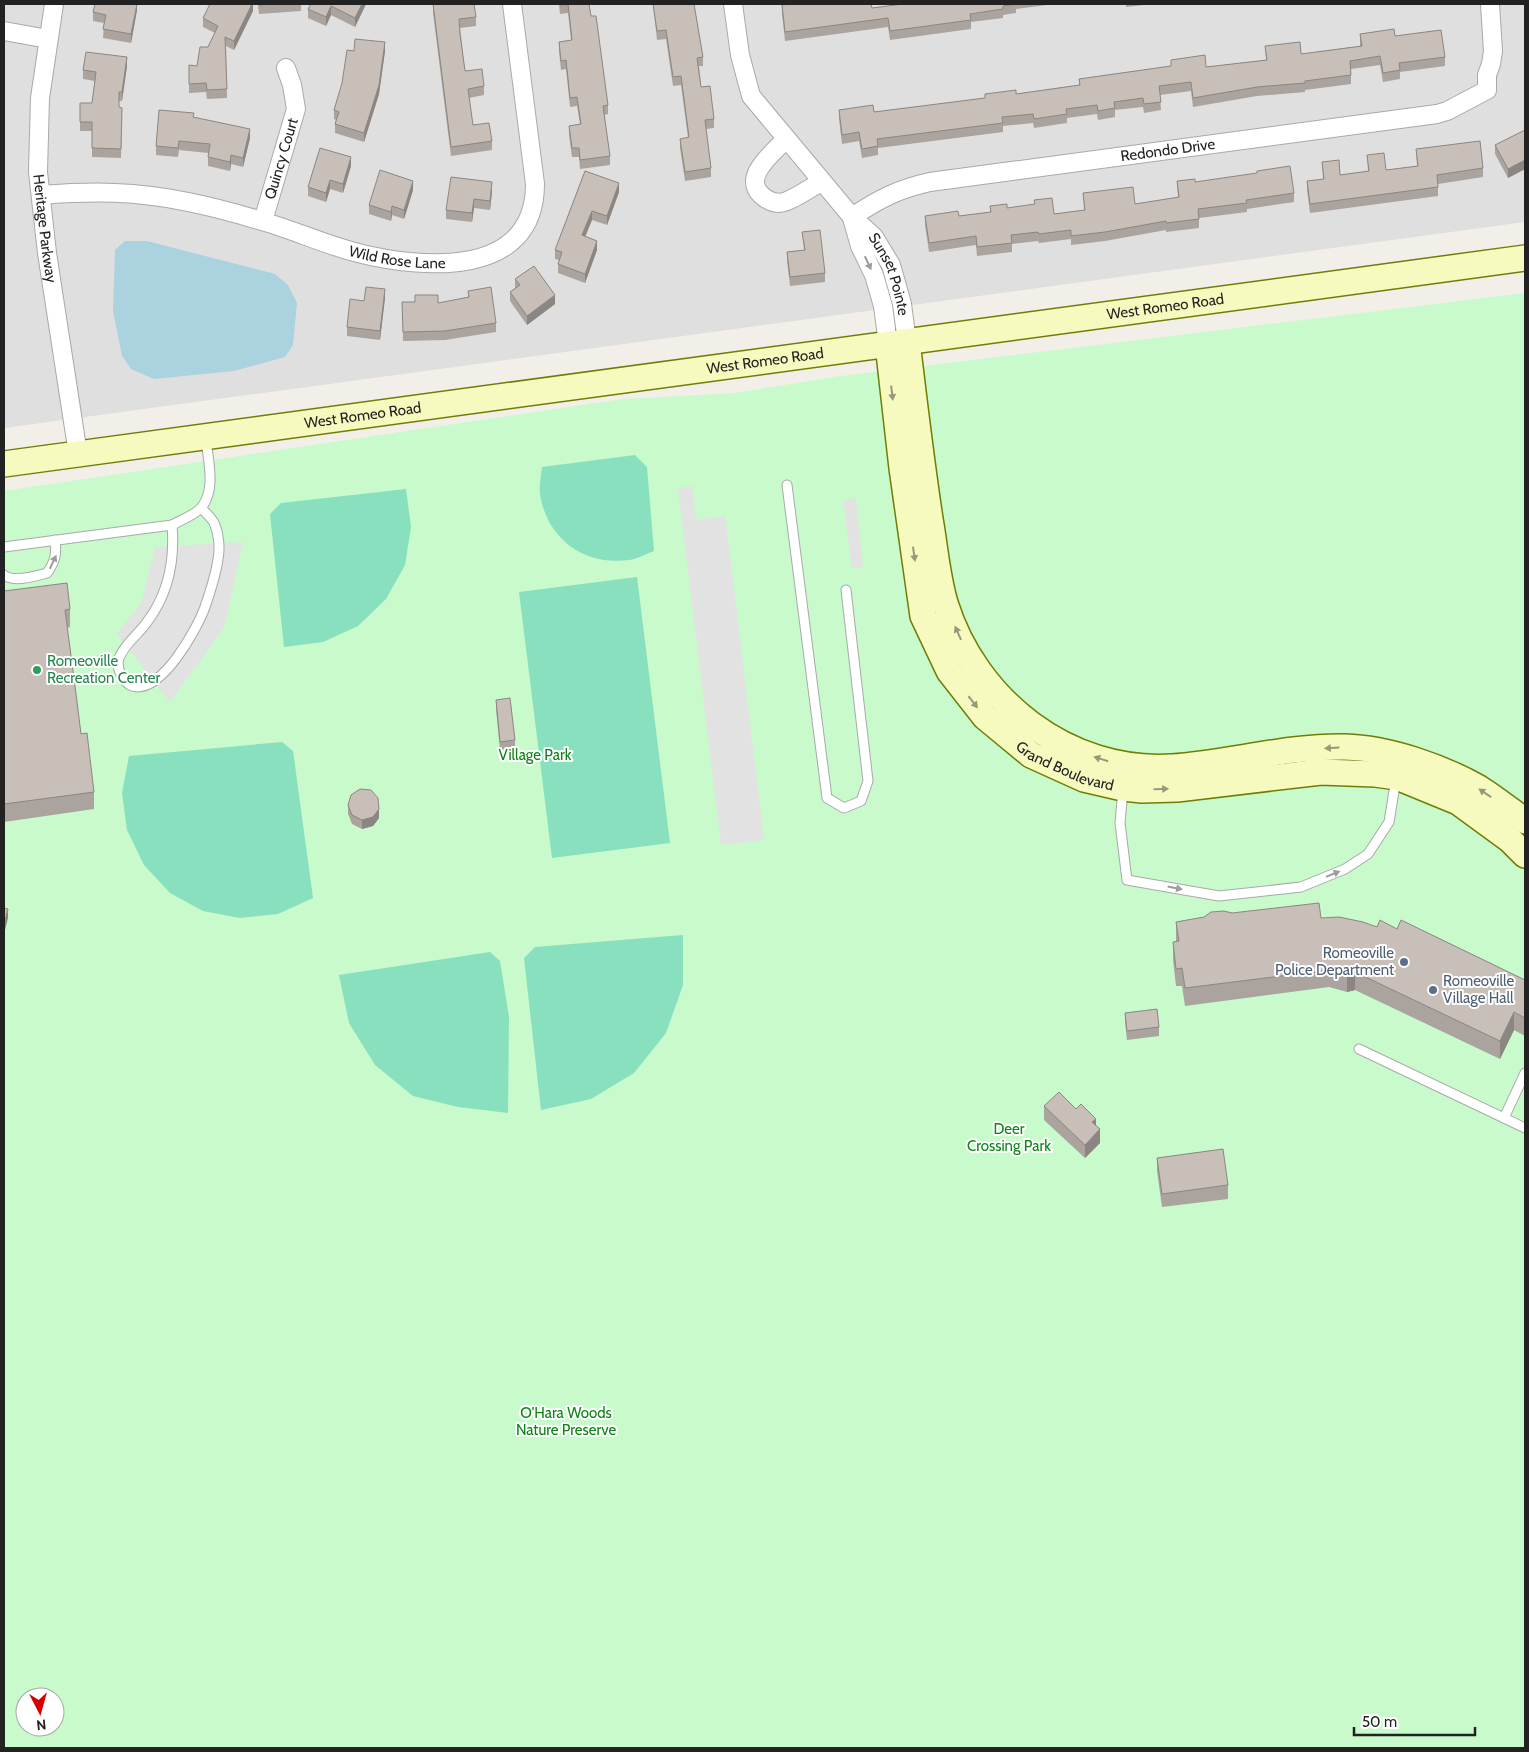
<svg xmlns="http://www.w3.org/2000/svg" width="1529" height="1752" font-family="Cabin,sans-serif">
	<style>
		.residential { fill: #e0dfdf }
		.park { fill: #c8facc; fill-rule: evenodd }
		.pitch { fill: #88e0be }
		.parking { fill: #e2e2e2 }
		.water { fill: #aad3df }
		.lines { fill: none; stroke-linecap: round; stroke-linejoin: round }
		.lane-casing { stroke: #a9a9a9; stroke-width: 11 }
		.street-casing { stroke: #a9a9a9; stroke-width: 20 }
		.secondary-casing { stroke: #707d05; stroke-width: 28 }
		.lane { stroke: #fff; stroke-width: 9 }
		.street { stroke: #fff; stroke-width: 18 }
		.secondary { stroke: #f7fabf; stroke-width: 25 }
		.wall { fill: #aba49e }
		.shaded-wall { fill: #8b8681 }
		.building { fill: #c7bfb8; stroke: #8b8681 }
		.oneway { fill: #9c9c9c }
		.oneway2 { fill: #979978 }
		.leisure-dot { fill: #2e9e5b; stroke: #fff; stroke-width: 2 }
		.service-dot { fill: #5c6f8a; stroke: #fff; stroke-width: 2 }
		.labels { text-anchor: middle; stroke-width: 4; stroke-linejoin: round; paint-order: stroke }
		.street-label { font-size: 15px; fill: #222; stroke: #fff }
		.leisure-label { font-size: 15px; fill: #27864d; stroke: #fff; text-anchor: start }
		.park-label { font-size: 15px; fill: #0c8416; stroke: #fff }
		.service-label { font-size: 15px; fill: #4e5e75; stroke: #fff; text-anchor: end }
	</style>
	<rect width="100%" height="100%" fill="#f2efe9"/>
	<path class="residential" d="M4 4H1525V222L4 428Z"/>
	<path class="park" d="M1525 293V1748H4V491L623 399 734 393 841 376ZM25 1697H55V1727H25Z"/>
	<g class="pitch">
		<path d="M635 455 647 467 654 551C646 554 637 559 629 560 584 566 547 539 540 494 539 486 541 476 542 467Z"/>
		<path d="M406 489 411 527 405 565 386 599 358 626 323 642 284 647 270 514 281 503Z"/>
		<path d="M637 577 670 843 552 858 519 592Z"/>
		<path d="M282 742 293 751 313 898 278 914 240 918 203 911 170 893 144 865 127 830 122 793 129 756Z"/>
		<path d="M683 935V985L666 1033 634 1073 591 1099 541 1110 524 958 535 947Z"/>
		<path d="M490 952 500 961 509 1017 508 1113 458 1107 413 1096 375 1065 349 1023 339 975Z"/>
	</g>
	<g class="parking">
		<path d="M692 486 696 520 725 516V513L764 840 721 845 678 488Z"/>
		<path d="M856 498 863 567 852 568 843 500Z"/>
		<path d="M243 542 224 628 170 702 117 634 142 601 155 547Z"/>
	</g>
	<path class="water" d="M125 241H147L275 274 288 285 297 303 293 345 285 357 234 371 154 379 131 369 122 356 113 311 115 250Z"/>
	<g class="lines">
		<g class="lane-casing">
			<g id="lane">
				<path d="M787 485 827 798 844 808 861 801 868 781 846 590"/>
				<path d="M172 525C175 560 169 593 147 622 139 634 125 643 119 658 116 668 122 682 132 686 161 695 197 629 205 607 210 592 216 575 218 559 220 549 219 535 215 525 213 519 206 513 201 508"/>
				<path d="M4 547 172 525C181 520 195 515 202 507 216 488 208 461 206 439"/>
				<path d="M4 575C13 583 36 576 47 573 55 562 57 554 55 540"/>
				<path d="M1123 789 1120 823 1127 880 1219 896 1301 887 1345 869 1368 854 1389 822 1396 779"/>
				<path d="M1359 1049 1525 1128"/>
				<path d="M1504 1118 1525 1073"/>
			</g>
		</g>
		<g class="street-casing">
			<g id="street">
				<path id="s1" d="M54 4 40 98 38 172 47 253 78 454"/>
				<path id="s2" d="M733 4 740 55 751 96 852 217 874 237 891 265 902 304 907 342"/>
				<path d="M4 31 48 39"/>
				<path d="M786 139C773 153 738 179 765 198 772 203 780 204 787 201 799 196 810 188 821 182"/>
				<path id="s3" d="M41 195C93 191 136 191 188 202 213 207 239 214 265 222 296 231 326 245 358 253 422 269 535 279 535 184L512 4"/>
				<path id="s4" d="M852 217C879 199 898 189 930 182L1437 114 1447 111 1487 90V75L1491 64 1493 51 1490 4"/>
				<path d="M852 218 860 246 874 275 883 306 888 344"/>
				<path id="s5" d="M263 221 296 109 292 85 286 68"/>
			</g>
		</g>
		<g class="secondary-casing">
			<g id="secondary">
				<path d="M907 342C914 401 921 460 930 519 935 547 937 576 945 603 975 700 1068 774 1172 767 1229 763 1287 746 1345 747 1388 748 1442 767 1479 788 1495 798 1510 810 1525 821"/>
				<path id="s6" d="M888 344 902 468 923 616 949 671 985 717 1031 755 1084 779 1123 788 1142 790 1177 789 1321 772 1375 774 1397 777 1458 802 1510 840 1525 855"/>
				<path id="s7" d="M4 464 1525 258"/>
			</g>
		</g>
		<use href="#lane" class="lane"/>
		<use href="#street" class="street"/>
		<use href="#secondary" class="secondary"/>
	</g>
	<g class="wall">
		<path d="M137 4V10L131 43 103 38 104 23 93 21V12Z"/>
		<path d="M253 4V11L234 50 226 46 227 98 207 99 206 92 189 93V65L197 66 215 33 203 27V18Z"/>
		<path d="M258 4H301V11L259 14Z"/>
		<path d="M311 4H366L355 27 331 15 326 26 308 18V9Z"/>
		<path d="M433 4 476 17V26L460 28 465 71 484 86V95L469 98 473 125 492 141V150L451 156 433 13Z"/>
		<path d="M559 4H589L591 16 608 105V114L604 115 610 156V165L580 169 579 157H572L569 135V126L580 124 577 106 570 107 566 69 561 70 559 51V42L571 40 568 13 560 14Z"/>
		<path d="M653 4H694L703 57V66H699L701 87 714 119V128L706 129 711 168V177L685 181 680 148V139L688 138 681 85 673 86 666 39 657 40Z"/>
		<path d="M902 4H1055L1016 9V13L1003 15V18L971 22V29L890 40 888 27 785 41 782 14V5L872 8Z"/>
		<path d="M1126 4H1153L1126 7Z"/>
		<path d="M1360 34 1395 36 1445 57V66L1400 72V79L1383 82 1380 65 1351 69V84L1305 90V92L1257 96 1193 107 1191 91 1160 95 1161 110 1144 113 1143 107 1115 110V117L1098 120 1097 114 1067 118V123L1034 128 1033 123 1003 126V132L878 148V155L862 158 859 141 842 144 839 119V110L874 112 985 98V94H1016L1079 85V79L1171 66V60L1206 67 1266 60 1265 46 1301 54 1360 46Z"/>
		<path d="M354 51H385L379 94 364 142 335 133V124L336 120 334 119V110Z"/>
		<path d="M127 66 122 101H119V107L122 108 121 158 92 157V131H80V103H92L95 81 83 79V70Z"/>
		<path d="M194 117 250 138 243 167 231 164 230 171 208 166V153L179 150 178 157 156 155V146Z"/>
		<path d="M1525 130V169L1508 178 1495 154V145Z"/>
		<path d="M1416 149 1483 168V177L1438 184V196L1310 213 1307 190V181L1323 179 1322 162 1340 175 1368 171 1367 155 1386 170 1417 166Z"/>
		<path d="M351 166 343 193 330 189 326 202 308 196V187Z"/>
		<path d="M585 171 619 192 607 225 592 220 585 237 597 250 585 283 558 273V264L559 260 555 259V250Z"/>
		<path d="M1177 181 1195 182 1294 193V202L1247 209V212L1199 218V228L1166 232V230L1105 241 1071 245V239L1039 243 1038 241 1012 244V252L977 256 976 245 929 252 925 225V216H959L990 212V206L1054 214 1084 210 1083 193 1135 204 1178 198Z"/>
		<path d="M413 190 404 219 392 215 391 221 369 214V205Z"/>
		<path d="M492 191 490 210 474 208 472 222 446 219V210Z"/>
		<path d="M802 232 825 273V282L790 286 787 261V252L804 250Z"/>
		<path d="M515 279 555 304 527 325 510 301V292L515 288Z"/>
		<path d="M468 291 496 323V332L445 340 403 341 402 302 438 303 468 298Z"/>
		<path d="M385 298 380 340 347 336V327Z"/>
		<path d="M4 591 70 609V627L67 628 81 734 94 792V809L4 822Z"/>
		<path d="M496 700 515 740V749L500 750 496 709Z"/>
		<path d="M348 805 379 818 373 826 362 829 352 824 348 814Z"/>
		<path d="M1232 913 1321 918 1377 927 1397 929 1525 980V1036L1514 1030 1500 1059 1355 990 1347 992 1329 987 1185 1006 1182 986H1176L1173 960V942H1176V922Z"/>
		<path d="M1125 1013 1159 1027V1036L1127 1040 1125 1022Z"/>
		<path d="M1044 1106 1076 1109 1096 1126 1100 1143 1085 1158 1044 1120Z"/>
		<path d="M1157 1158 1228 1185V1199L1162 1207 1157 1171Z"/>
	</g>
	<g class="shaded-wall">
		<path d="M137 4V10L131 43V34Z"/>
		<path d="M252 4H253V11L234 50V41Z"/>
		<path d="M362 4H366L355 27V18Z"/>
		<path d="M331 6V15L326 26V17Z"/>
		<path d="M385 42V51L379 94 364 142V133Z"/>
		<path d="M127 57V66L122 101V92Z"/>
		<path d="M250 129V138L243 167V158Z"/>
		<path d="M231 155V164L230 171V162Z"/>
		<path d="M351 157V166L343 193V184Z"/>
		<path d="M1525 160V169L1508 178V169Z"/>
		<path d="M330 180V189L326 202V193Z"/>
		<path d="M413 181V190L404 219V210Z"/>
		<path d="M492 182V191L490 210V201Z"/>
		<path d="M619 183V192L607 225V216Z"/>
		<path d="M474 199V208L472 222V213Z"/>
		<path d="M392 206V215L391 221V212Z"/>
		<path d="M592 211V220L582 244V235Z"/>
		<path d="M597 241V250L585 283V274Z"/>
		<path d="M385 289V298L380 340V331Z"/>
		<path d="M555 295V304L527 325V316Z"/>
		<path d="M379 809V818L373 826 362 829V820Z"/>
		<path d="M8 909V918L4 934V925Z"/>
		<path d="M1355 972V990L1347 992V974Z"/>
		<path d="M1514 1012V1030L1500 1059V1041Z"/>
		<path d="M1096 1119V1132L1092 1122Z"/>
		<path d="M1100 1129V1143L1085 1158V1145Z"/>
	</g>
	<g class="building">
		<path d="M95 4H137L131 34 103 29 106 15 93 12Z"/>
		<path d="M210 4H252L234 41 225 37 227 89 207 90 206 83 189 84V65L197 66 200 47H208L218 26 203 18Z"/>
		<path d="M259 4H277L259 5Z"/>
		<path d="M311 4H362L355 18 331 6 326 17 308 9Z"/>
		<path d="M433 4H474L476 17 459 19 460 34 465 71 482 69 484 86 468 89 473 125 489 123 492 141 451 147Z"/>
		<path d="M560 4H589L591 16H596L608 105 603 106 610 156 580 160 579 148H572L569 126 581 124 577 97 570 98 566 60 561 61 559 42 572 40 568 4 560 5Z"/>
		<path d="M653 4H694L703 57 697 58 701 87 710 86 714 119 705 120 711 168 685 172 680 139 689 137 681 76 673 77 666 30 657 31Z"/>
		<path d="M791 4H871L872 8 903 4H1016L1003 6V9L970 14 971 20 890 31 888 18 785 32 782 5Z"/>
		<path d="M1394 29 1395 36 1441 30 1445 57 1399 63 1400 70 1383 73 1380 56 1350 61 1351 75 1305 81V83L1257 87 1193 98 1191 82 1159 86 1161 102 1144 104 1143 98 1114 102 1115 108 1098 111 1097 105 1066 109 1067 114 1034 119 1033 114 1002 117 1003 123 877 139 878 146 862 149 859 132 842 135 839 110 873 105 874 112 985 98V94L1016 90V94L1080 85 1079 79 1171 66V60L1205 55 1206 67 1267 60 1265 46 1300 42 1301 54 1362 46 1360 34Z"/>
		<path d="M355 39 385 42 379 85 364 133 335 124 339 112 334 110 342 83 347 50 354 51Z"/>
		<path d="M86 52 127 57 122 92H119V107L122 108 121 149 92 148V122H80V103H92L96 72 83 70Z"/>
		<path d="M159 110 194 113 193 117 250 129 243 158 231 155 230 162 208 157 210 144 179 141 178 148 156 146Z"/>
		<path d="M1525 130V160L1508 169 1495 145Z"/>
		<path d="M1480 141 1483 168 1437 175 1438 187 1310 204 1307 181 1324 179 1322 162 1339 160 1340 175 1369 171 1367 155 1384 153 1386 170 1418 166 1416 149Z"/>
		<path d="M320 148 351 157 343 184 330 180 326 193 308 187Z"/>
		<path d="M1290 166 1294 193 1246 200 1247 203 1198 209 1199 219 1166 223V221L1105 232 1071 236V230L1039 234 1038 232 1011 235 1012 243 977 247 976 236 929 243 925 216 958 211 959 216 991 212 990 206 1007 204V208L1035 204 1034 200 1052 198 1054 214 1085 210 1083 193 1133 187 1135 204 1179 197 1177 181 1195 179V182L1257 173V171Z"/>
		<path d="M380 170 413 181 404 210 392 206 391 212 369 205Z"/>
		<path d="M585 171 619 183 607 216 592 211 582 235 597 241 585 274 558 264 562 252 555 250Z"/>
		<path d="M451 177 492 182 490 201 474 199 472 213 446 210Z"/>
		<path d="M820 230 825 273 790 277 787 252 805 250 802 232Z"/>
		<path d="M534 266 555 295 527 316 510 292 520 285 515 279Z"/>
		<path d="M366 287 385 289 380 331 347 327 350 299 364 301Z"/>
		<path d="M491 287 496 323 445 331 403 332 402 302H415V295H438V303L469 297 468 291Z"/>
		<path d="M67 583 70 609 65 610 76 694 81 734 87 733 94 792 4 804V591Z"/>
		<path d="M510 698 515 740 500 742 496 700Z"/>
		<path d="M360 789 371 790 378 798 379 809 373 817 362 820 352 815 348 805 351 795Z"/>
		<path d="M1319 903 1321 918 1339 917 1363 922 1377 927 1380 920 1397 929 1401 920 1525 980V1018L1514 1012 1500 1041 1355 972 1347 974 1329 970 1185 988 1182 968 1176 969 1173 942 1179 941 1176 922 1204 917 1211 912 1224 911 1232 913Z"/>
		<path d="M4 908 8 909 4 925Z"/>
		<path d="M1157 1009 1159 1027 1127 1031 1125 1013Z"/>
		<path d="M1059 1092 1076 1109 1081 1104 1096 1119 1092 1122 1100 1129 1085 1145 1044 1106Z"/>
		<path d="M1223 1149 1228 1185 1162 1194 1157 1158Z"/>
	</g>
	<defs><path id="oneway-solid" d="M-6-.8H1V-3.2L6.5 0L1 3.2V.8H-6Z" transform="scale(1.25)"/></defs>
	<g class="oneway">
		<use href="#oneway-solid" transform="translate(868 263) rotate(65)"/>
		<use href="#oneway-solid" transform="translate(53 562) rotate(-65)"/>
		<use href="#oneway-solid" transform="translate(1333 874) rotate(-22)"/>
		<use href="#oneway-solid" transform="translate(1175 888) rotate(11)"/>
	</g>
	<g class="oneway2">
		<use href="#oneway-solid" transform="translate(892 393) rotate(83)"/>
		<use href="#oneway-solid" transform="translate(914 554) rotate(82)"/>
		<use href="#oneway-solid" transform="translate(958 633) rotate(-114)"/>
		<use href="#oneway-solid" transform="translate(973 702) rotate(52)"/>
		<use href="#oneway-solid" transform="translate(1332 748) rotate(176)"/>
		<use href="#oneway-solid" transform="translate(1101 759) rotate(-162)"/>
		<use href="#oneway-solid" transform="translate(1161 789) rotate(-2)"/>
		<use href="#oneway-solid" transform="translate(1485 793) rotate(-146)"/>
	</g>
	<circle class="leisure-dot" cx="37" cy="670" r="5"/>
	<g class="service-dot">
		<circle cx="1404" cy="962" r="5"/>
		<circle cx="1433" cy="990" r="5"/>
	</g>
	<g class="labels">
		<g class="street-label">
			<text dy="5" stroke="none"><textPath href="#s4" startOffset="326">Redondo Drive</textPath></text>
			<text dy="5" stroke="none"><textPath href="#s5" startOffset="65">Quincy Court</textPath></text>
			<text dy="5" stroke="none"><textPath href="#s1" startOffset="226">Heritage Parkway</textPath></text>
			<text dy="5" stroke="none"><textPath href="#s3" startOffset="365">Wild Rose Lane</textPath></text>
			<text dy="5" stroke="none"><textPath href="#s2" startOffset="322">Sunset Pointe</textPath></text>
			<text dy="5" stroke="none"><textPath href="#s7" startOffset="1172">West Romeo Road</textPath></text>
			<text dy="5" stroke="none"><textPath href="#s7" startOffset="768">West Romeo Road</textPath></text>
			<text dy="5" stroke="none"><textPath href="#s7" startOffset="362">West Romeo Road</textPath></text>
			<text dy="5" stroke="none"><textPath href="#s6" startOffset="489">Grand Boulevard</textPath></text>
		</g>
		<g class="leisure-label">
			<text x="47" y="666">Romeoville<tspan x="47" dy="17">Recreation Center</tspan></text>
		</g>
		<g class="park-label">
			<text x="535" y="760">Village Park</text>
			<text x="1009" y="1134">Deer<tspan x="1009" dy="17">Crossing Park</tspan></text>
			<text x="566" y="1418">O'Hara Woods<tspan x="566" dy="17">Nature Preserve</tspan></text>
		</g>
		<g class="service-label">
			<text x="1394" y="958">Romeoville<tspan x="1394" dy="17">Police Department</tspan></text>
			<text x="1443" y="986" text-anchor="start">Romeoville<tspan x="1443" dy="17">Village Hall</tspan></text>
		</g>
	</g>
	<rect width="1529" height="1752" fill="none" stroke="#222222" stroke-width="10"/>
	<g transform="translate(40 1712) rotate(174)"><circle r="24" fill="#ffffff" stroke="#a7a7a7"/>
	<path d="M0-4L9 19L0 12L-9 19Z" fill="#d40000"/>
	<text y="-8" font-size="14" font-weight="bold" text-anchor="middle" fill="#222222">N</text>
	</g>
	<path d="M1354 1727v8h121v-8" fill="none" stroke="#222222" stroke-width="2.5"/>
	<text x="1362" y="1727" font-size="15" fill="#222222" stroke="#ffffff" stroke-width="4" paint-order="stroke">50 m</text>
</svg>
